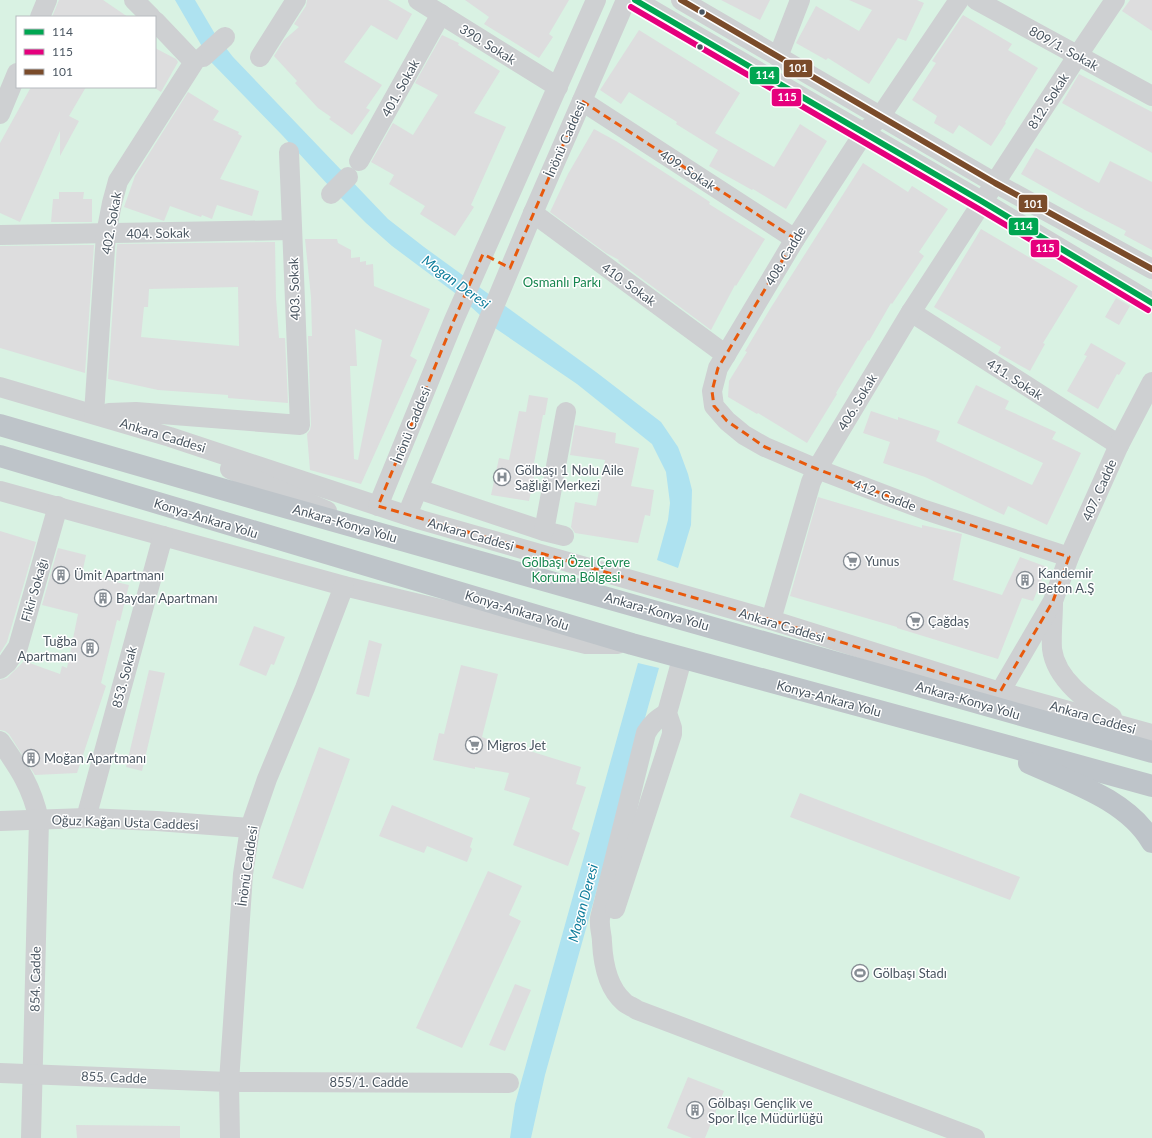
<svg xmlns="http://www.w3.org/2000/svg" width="1152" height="1138" font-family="Lato,sans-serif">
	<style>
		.green { fill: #d9f2e3; fill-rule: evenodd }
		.water { fill: #aee2f0 }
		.building { fill: #ddddde; fill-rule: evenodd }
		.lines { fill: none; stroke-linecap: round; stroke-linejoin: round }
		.minor { stroke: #ced0d2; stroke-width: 20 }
		.highway { stroke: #bec4c9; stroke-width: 22 }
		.bus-1-casing { stroke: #fff; stroke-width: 9 }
		.bus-2-casing { stroke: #fff; stroke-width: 9 }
		.bus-3-casing { stroke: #fff; stroke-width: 9 }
		.bus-1 { stroke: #00a651; stroke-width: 6 }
		.bus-2 { stroke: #e5007d; stroke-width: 6 }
		.bus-3 { stroke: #7a4b2a; stroke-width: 6 }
		.marked { fill: none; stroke: #e8590c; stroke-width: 3; stroke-dasharray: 8 5; stroke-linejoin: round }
		.bus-dot { fill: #4a5661; stroke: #fff; stroke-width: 1.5 }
		.labels { text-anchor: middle; stroke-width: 3; stroke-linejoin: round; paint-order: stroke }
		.street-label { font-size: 13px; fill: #4a5661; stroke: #fff }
		.park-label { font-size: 13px; fill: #17864f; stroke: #fff }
		.poi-label { font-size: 13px; fill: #4a5661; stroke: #fff; text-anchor: start }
		.water-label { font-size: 14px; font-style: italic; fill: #0c7c9b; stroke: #fff }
		.line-badge { stroke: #fff; stroke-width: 1.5 }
		.badge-label { font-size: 11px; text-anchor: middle; font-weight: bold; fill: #fff }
	</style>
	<rect width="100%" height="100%" fill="#f4f4f4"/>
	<path class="green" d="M0 0H1152V1138H0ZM17 17H155V87H17Z"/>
	<g class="water">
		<path d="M175 0H195L215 34 233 57 388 219 424 247 596 372 661 422 678 447 688 474 692 490 691 525 678 568 657 560 668 520 670 503 666 472 652 444 577 384 492 326 459 296 392 246 366 223 330 187 282 135 211 62Z"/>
		<path d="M638 663 659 668 545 1075 531 1138H510L515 1104Z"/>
	</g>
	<g class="building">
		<path d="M59 0H103L128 17H52Z"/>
		<path d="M307 0H388L412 14 397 40 371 25 344 62 382 85 366 108 370 110 352 135 329 119 331 117 318 108 295 83 297 81 274 56 284 40 299 27 294 24 306 6Z"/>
		<path d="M465 0H569L549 34 553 37 539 58 484 24 489 17Z"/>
		<path d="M721 0H770L760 20Z"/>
		<path d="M849 0H917L924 3 906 41 898 38 869 84 828 58 826 60 796 43 816 6 859 31 872 10Z"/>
		<path d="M1130 0H1152V31L1122 11Z"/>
		<path d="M963 15 1012 44 1008 50 1038 68 1005 122 1006 123 991 146 959 125 953 134 934 123 937 116 912 100 936 63 932 61Z"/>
		<path d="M639 30 740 93 715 133 774 167 800 124 827 141 786 209 753 189 752 190 709 166 718 150 676 124 677 122 629 92 621 104 600 90Z"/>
		<path d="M442 35 459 43 458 45 500 71 474 113 506 127 471 205 474 207 455 236 420 214 425 206 389 184 394 175 371 162 393 123 413 135 438 95 415 83Z"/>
		<path d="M155 48 176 59 178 62 161 92 155 88Z"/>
		<path d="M1079 74 1152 112V153L1062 103Z"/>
		<path d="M31 87H86L69 116 79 121 60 156V131L20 222 0 213V143Z"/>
		<path d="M188 92 219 111 213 120 239 132 238 134 242 136 220 179 259 191 252 216 217 205 212 219 202 215 201 217 170 206 164 221 124 207 135 176Z"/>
		<path d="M594 129 616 141 710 202 709 204 765 239 736 286 735 285 711 330 618 261 619 260 606 253 550 212 568 174Z"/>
		<path d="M1036 148 1099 183 1110 161 1152 182V250L1124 235 1126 231 1085 210 1021 174Z"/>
		<path d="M863 163 908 192 912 186 948 209 919 252 924 256 892 304 891 303 869 341 868 340 836 393 837 394 807 443 758 413 757 414 728 397 729 381 747 352 745 351 770 309Z"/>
		<path d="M59 192H84L83 199H92V222H51L53 199H59Z"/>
		<path d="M981 229 1078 286 1043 343 1045 344 1030 371 998 353 1001 347 934 307Z"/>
		<path d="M305 239H337L338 243 351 250V258L360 257V262L366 261V265L373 264 374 286 430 309 410 356 417 360 361 484 310 470 307 434 310 430 311 425 308 336H312L311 297ZM355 329 382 340 358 460 354 459 350 366H357Z"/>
		<path d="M275 242 276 298 279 338H285L288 403 228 398V395L158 390 108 379 117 244ZM238 287 239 346 141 337 144 307H148L149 289Z"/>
		<path d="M83 245H94L85 373 0 348V246Z"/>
		<path d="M1116 298 1130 306 1119 325 1105 317Z"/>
		<path d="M1091 343 1126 363 1119 375 1117 374 1098 409 1067 391 1087 356 1084 355Z"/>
		<path d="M976 385 1009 401 1005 409 1056 432 1052 439 1081 453 1047 525 1008 506 1004 515 925 477 883 463 890 442 863 433 871 411 898 420V417L940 431 936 441 1032 485 1043 463 957 423Z"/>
		<path d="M529 395 548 398 545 415H543L534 463 537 464 529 501 491 495 499 458 509 460 519 411 526 412Z"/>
		<path d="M575 425 616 433 615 443 639 448 631 486 654 490 650 516 645 515 638 543 575 533 571 527 575 502 596 506 605 460 570 455Z"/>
		<path d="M818 497 922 528V525L962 534 953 580 1002 595 1020 557 1047 567 1033 601 1022 598 998 659 897 628V627L790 596Z"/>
		<path d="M0 531 36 542 7 642 0 653Z"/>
		<path d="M58 548 86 555 82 574 129 585 120 621 117 620 101 683 106 686 77 773 35 775 9 734 5 731 0 730V680L7 678 24 661 60 674 62 666 67 668 78 614 42 605Z"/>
		<path d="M254 626 285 637 274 665 271 664 266 676 239 665Z"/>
		<path d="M369 640 382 644 369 697 356 694Z"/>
		<path d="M461 665 498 674 482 737 516 750 517 747 581 767 576 784 586 787 572 829 580 833 568 866 513 845 530 798 504 790 509 773 475 767V769L433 760 439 733 444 734Z"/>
		<path d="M149 670 165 673 142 771 126 767Z"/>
		<path d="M319 747 350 759 303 889 272 878Z"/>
		<path d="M800 793 1020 877 1010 900 790 817Z"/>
		<path d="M392 805 473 838 470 847 472 849 467 862 427 846 424 853 379 836Z"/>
		<path d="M488 871 522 886 509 915 521 921 462 1048 416 1028Z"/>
		<path d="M515 984 531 990 505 1051 489 1045Z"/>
		<path d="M688 1077 724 1091 705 1138H692L667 1128Z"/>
		<path d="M76 1125 180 1126V1138H77Z"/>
	</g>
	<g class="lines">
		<g class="minor">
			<path d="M134 0 151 17"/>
			<path d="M418 0 558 87"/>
			<path d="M635 0 983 202 1152 303"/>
			<path d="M681 0 995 183 1152 269"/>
			<path d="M959 0 880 117 864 133 795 239 718 368 712 391 714 406 727 421 744 435 765 447 817 469 925 510 1069 557"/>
			<path d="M976 0 1152 96"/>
			<path d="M40 17 47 0"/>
			<path d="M203 57 225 37"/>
			<path d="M260 57 296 0"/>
			<path d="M778 57 800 0"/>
			<path d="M582 101 795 239"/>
			<path d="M0 114 17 73"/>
			<path d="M359 161 441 14"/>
			<path d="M331 194 348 177"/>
			<path d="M533 213 726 355"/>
			<path d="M0 235 292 230"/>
			<path d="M911 312 1119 445"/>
			<path d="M0 387 170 437 421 520 771 620 1000 692 1152 734"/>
			<path d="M109 413 136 412 300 425 289 152"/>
			<path d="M94 414 106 234 112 203 118 181 194 62 155 21"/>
			<path d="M230 469 327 511"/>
			<path d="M418 489 544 531 564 536"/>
			<path d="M0 491 344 586 586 644H618"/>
			<path d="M378 506 454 320 596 0"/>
			<path d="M407 515 533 213 626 0"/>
			<path d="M544 531 566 412"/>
			<path d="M1053 603C1053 618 1051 634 1052 649 1056 680 1088 702 1112 717"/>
			<path d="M771 620 811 482 817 469 911 312 1078 55 1115 0"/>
			<path d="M0 669 7 663 18 647 58 506"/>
			<path d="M1000 692 1053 601 1069 557 1119 445 1152 382"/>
			<path d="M667 713C657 719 652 723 646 733L600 918C599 929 602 933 602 942 603 963 607 987 624 1002 627 1005 633 1007 637 1010L975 1138"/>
			<path d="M0 741C19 768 32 787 39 820L31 1138"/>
			<path d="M86 818 163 536"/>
			<path d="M0 821 86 818 157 821 250 828"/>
			<path d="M615 909 672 734V728L667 713 682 659"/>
			<path d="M0 1073 229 1082 509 1083"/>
			<path d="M230 1138 229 1082 243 874 250 828 267 779 305 688 344 586"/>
		</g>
		<g class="highway">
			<path d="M0 425 225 490 1152 752"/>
			<path d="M0 456 632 644 964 734 1152 786"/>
			<path d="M1029 763C1071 782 1128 800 1152 842"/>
		</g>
		<g class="bus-1-casing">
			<path id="bus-1" d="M635 0 983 202 1152 303"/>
		</g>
		<g class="bus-2-casing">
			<path id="bus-2" d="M631 7 979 209 1148 310"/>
		</g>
		<g class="bus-3-casing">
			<path id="bus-3" d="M681 0 995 183 1152 269"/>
		</g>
		<use href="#bus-1" class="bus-1"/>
		<use href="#bus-2" class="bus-2"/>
		<use href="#bus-3" class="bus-3"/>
	</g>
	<path class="marked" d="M582 101 795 239 718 368 712 391 714 406 727 421 765 447 817 469 925 510 1069 557 1053 601 1000 692 771 620 378 506 454 320 483 254 510 268Z"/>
	<defs>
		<g id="hospital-ring" transform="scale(0.9)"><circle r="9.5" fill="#fff" stroke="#868d94" stroke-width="1.5"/><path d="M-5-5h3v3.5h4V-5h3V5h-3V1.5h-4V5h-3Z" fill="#868d94"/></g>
		<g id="supermarket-ring" transform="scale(0.9)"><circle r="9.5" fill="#fff" stroke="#868d94" stroke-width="1.5"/><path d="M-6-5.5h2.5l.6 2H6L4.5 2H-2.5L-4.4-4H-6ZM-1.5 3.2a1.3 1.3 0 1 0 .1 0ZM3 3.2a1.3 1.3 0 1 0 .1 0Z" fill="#868d94"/></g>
		<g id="building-ring" transform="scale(0.9)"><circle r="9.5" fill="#fff" stroke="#868d94" stroke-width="1.5"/><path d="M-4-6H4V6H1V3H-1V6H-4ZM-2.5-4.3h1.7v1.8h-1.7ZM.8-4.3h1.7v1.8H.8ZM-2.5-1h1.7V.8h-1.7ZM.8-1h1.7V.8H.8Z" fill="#868d94"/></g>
		<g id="stadium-ring" transform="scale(0.9)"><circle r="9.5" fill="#fff" stroke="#868d94" stroke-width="1.5"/><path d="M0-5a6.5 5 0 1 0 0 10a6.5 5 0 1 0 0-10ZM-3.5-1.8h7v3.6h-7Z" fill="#868d94"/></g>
	</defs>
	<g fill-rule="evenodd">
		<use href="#hospital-ring" x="502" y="477"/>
		<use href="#supermarket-ring" x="852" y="561"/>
		<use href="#building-ring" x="61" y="575"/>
		<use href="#building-ring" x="1025" y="580"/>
		<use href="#building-ring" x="103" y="598"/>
		<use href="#supermarket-ring" x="915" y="621"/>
		<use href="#building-ring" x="90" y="648"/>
		<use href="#supermarket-ring" x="474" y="745"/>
		<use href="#building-ring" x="31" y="758"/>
		<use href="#stadium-ring" x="860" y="973"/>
		<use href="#building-ring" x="695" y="1110"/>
	</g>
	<g class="bus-dot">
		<circle cx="702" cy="12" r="3.5"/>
		<circle cx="700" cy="47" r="3.5"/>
	</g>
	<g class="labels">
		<g class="street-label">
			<text transform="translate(488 44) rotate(32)" y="5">390. Sokak</text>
			<text transform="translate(1064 48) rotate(29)" y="5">809/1. Sokak</text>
			<text transform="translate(400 88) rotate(-61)" y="5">401. Sokak</text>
			<text transform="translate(1048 101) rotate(-57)" y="5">812. Sokak</text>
			<text transform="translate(565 139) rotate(-66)" y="5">İnönü Caddesi</text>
			<text transform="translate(688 170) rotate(33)" y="5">409. Sokak</text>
			<text transform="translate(111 223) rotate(-80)" y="5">402. Sokak</text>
			<text transform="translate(158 233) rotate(-1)" y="5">404. Sokak</text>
			<text transform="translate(785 256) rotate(-59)" y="5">408. Cadde</text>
			<text transform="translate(629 284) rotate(36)" y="5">410. Sokak</text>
			<text transform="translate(294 289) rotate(-92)" y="5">403. Sokak</text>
			<text transform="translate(1015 379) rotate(33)" y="5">411. Sokak</text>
			<text transform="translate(857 402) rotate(-59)" y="5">406. Sokak</text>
			<text transform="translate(411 425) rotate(-68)" y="5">İnönü Caddesi</text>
			<text transform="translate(163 435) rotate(17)" y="5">Ankara Caddesi</text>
			<text transform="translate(1099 490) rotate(-66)" y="5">407. Cadde</text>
			<text transform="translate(885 495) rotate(21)" y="5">412. Cadde</text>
			<text transform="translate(206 518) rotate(17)" y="5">Konya-Ankara Yolu</text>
			<text transform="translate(345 523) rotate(16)" y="5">Ankara-Konya Yolu</text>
			<text transform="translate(471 534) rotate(16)" y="5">Ankara Caddesi</text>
			<text transform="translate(34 590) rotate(-74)" y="5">Fikir Sokağı</text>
			<text transform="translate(517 610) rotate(17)" y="5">Konya-Ankara Yolu</text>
			<text transform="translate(657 611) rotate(16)" y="5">Ankara-Konya Yolu</text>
			<text transform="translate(782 625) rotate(17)" y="5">Ankara Caddesi</text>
			<text transform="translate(124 677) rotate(-75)" y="5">853. Sokak</text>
			<text transform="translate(829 698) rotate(15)" y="5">Konya-Ankara Yolu</text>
			<text transform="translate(968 700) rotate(16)" y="5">Ankara-Konya Yolu</text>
			<text transform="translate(1093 717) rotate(16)" y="5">Ankara Caddesi</text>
			<text transform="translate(125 822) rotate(2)" y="5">Oğuz Kağan Usta Caddesi</text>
			<text transform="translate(247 866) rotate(-82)" y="5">İnönü Caddesi</text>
			<text transform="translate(35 979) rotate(-89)" y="5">854. Cadde</text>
			<text transform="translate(114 1077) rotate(2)" y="5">855. Cadde</text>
			<text x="369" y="1087">855/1. Cadde</text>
		</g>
		<g class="park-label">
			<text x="562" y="287">Osmanlı Parkı</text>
			<text x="576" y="567">Gölbaşı Özel Çevre<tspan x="576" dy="15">Koruma Bölgesi</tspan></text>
		</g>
		<g class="poi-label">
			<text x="515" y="475">Gölbaşı 1 Nolu Aile<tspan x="515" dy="15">Sağlığı Merkezi</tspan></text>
			<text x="865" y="566">Yunus</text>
			<text x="1038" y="578">Kandemir<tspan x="1038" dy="15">Beton A.Ş</tspan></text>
			<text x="74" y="580">Ümit Apartmanı</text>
			<text x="116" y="603">Baydar Apartmanı</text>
			<text x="928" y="626">Çağdaş</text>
			<text x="77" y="646" text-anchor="end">Tuğba<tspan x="77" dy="15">Apartmanı</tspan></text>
			<text x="487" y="750">Migros Jet</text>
			<text x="44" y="763">Moğan Apartmanı</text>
			<text x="873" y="978">Gölbaşı Stadı</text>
			<text x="708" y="1108">Gölbaşı Gençlik ve<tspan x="708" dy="15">Spor İlçe Müdürlüğü</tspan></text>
		</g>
		<g class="water-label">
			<text transform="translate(456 282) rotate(36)" y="5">Mogan Deresi</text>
			<text transform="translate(583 903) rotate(-75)" y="5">Mogan Deresi</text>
		</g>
	</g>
	<g class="line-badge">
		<rect x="783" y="59" width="30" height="19" rx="4" fill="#7a4b2a"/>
		<rect x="749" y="66" width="31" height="19" rx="4" fill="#00a651"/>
		<rect x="771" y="88" width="31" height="19" rx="4" fill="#e5007d"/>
		<rect x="1018" y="194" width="30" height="19" rx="4" fill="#7a4b2a"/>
		<rect x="1008" y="217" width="31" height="19" rx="4" fill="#00a651"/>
		<rect x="1030" y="239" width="30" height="19" rx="4" fill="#e5007d"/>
	</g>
	<g class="badge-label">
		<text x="798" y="72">101</text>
		<text x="765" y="79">114</text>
		<text x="787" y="101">115</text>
		<text x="1033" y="208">101</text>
		<text x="1023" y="230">114</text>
		<text x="1045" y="252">115</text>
	</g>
	<rect x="16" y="16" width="140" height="72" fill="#ffffff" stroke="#b7bbc0"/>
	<rect x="24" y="29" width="20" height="6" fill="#00a651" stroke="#b7bbc0"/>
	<text x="52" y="36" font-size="12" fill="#4a5661">114</text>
	<rect x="24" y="49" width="20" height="6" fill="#e5007d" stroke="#b7bbc0"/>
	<text x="52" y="56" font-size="12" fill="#4a5661">115</text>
	<rect x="24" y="69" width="20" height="6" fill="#7a4b2a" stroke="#b7bbc0"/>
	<text x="52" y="76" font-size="12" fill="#4a5661">101</text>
</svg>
